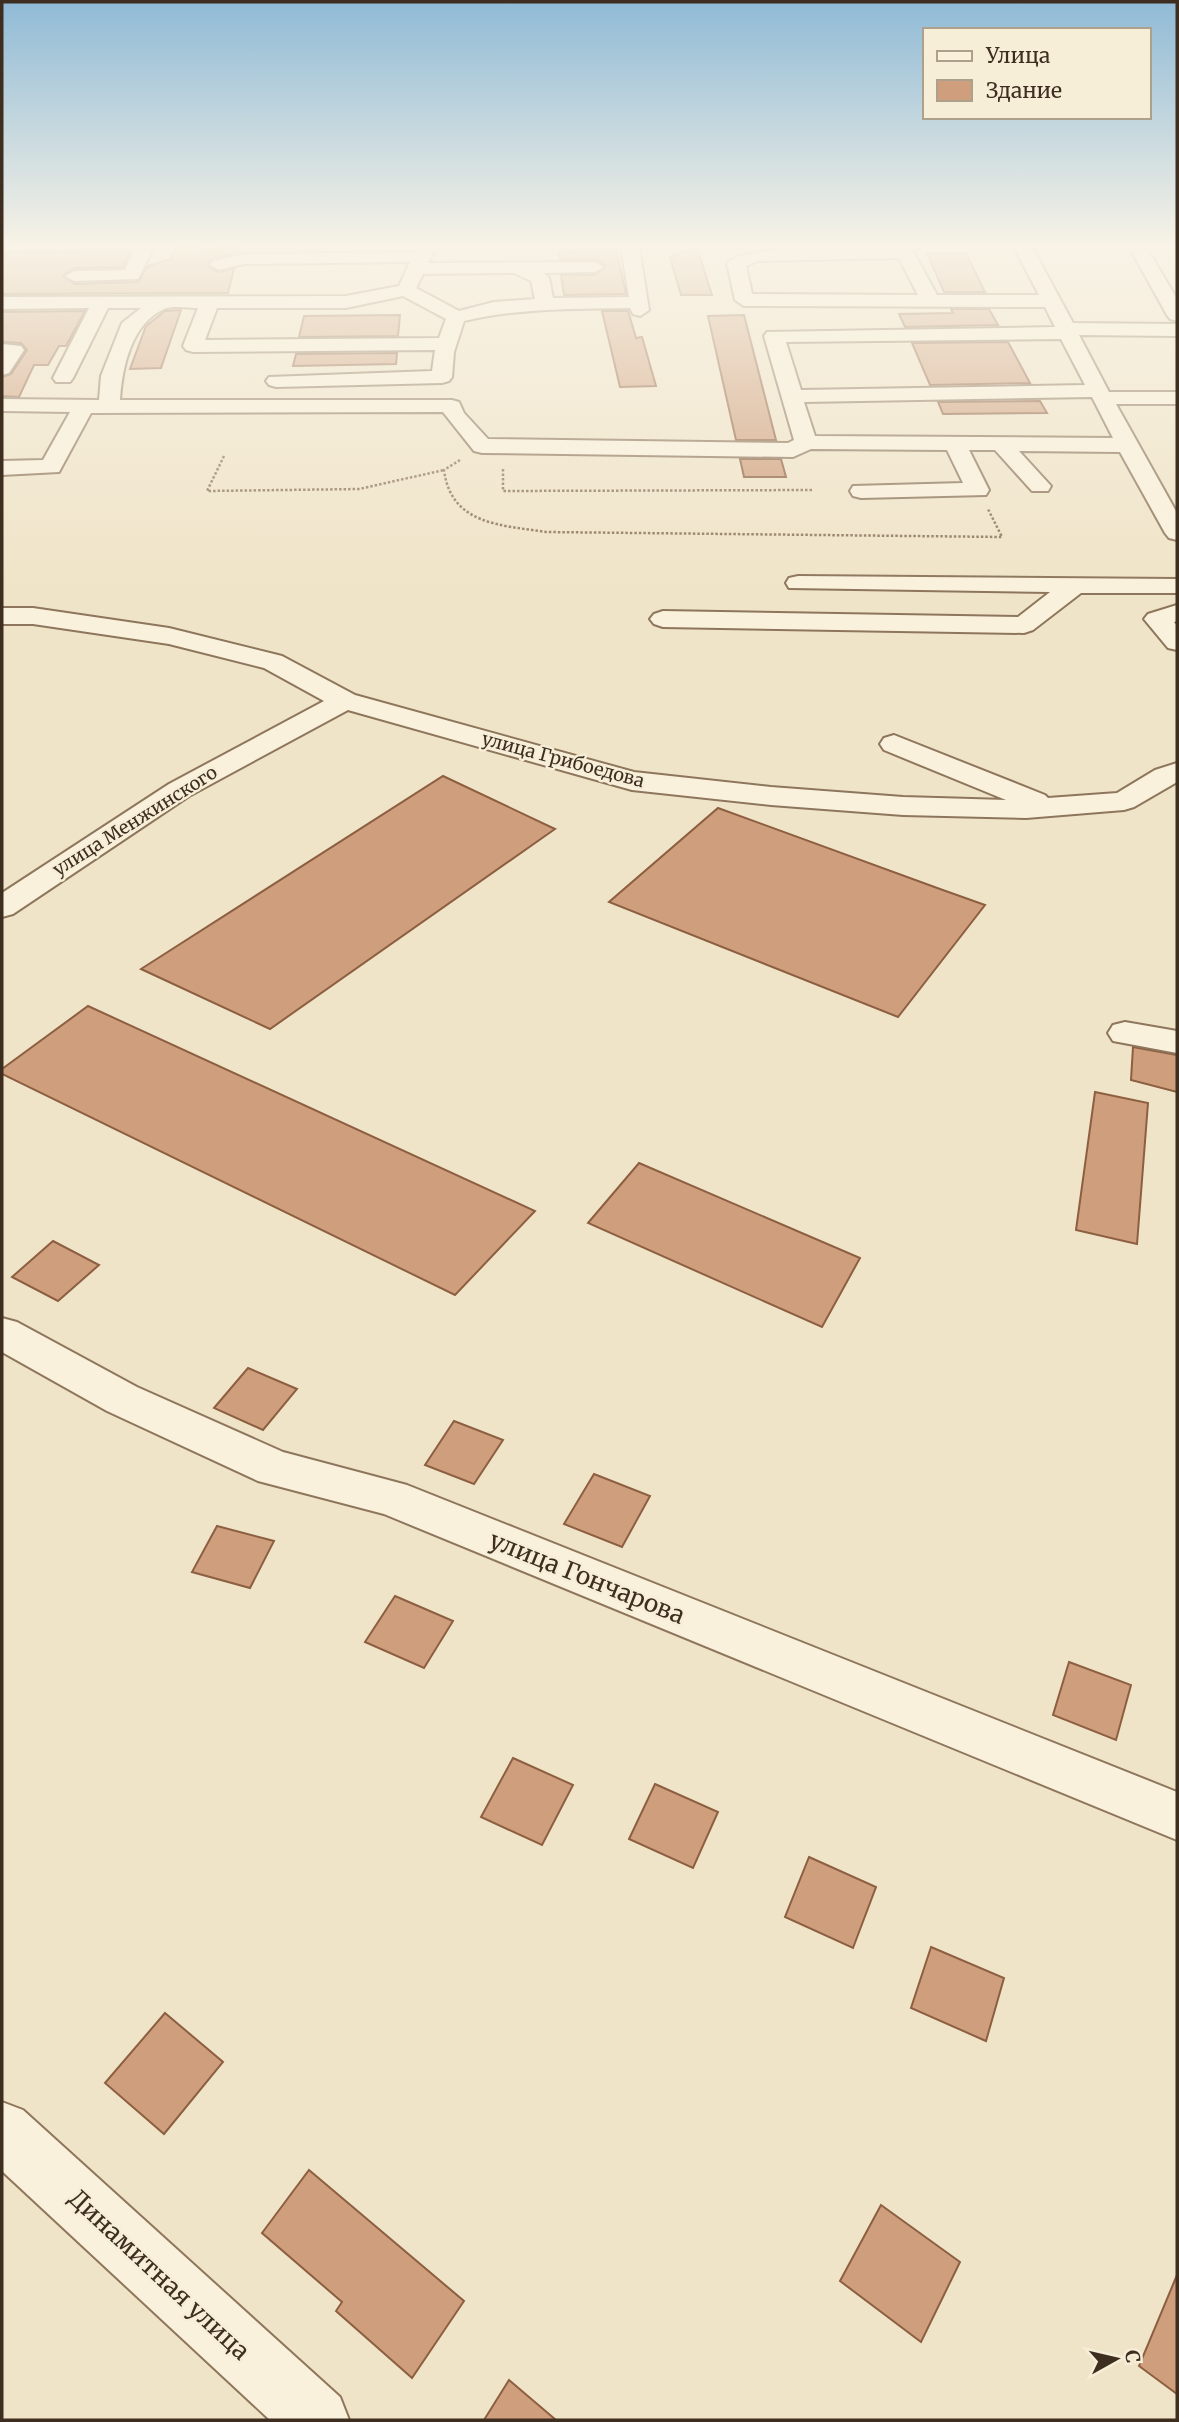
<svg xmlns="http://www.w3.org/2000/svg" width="1179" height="2422" font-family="Merriweather,serif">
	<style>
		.building { fill: #cf9f7d; stroke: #8d5f41; stroke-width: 2 }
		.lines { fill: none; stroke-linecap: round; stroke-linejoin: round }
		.minor-casing { stroke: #8d765c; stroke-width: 4 }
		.path { stroke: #8d765c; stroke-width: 2.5; stroke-dasharray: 2.5 2; stroke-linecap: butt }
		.minor { fill: #faf1dc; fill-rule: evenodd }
		.labels { text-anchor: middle; stroke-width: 5; stroke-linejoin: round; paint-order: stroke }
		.far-street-label { font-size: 18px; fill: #3d2e20; stroke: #f7eed8 }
		.near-street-label { font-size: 24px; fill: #3d2e20; stroke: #f7eed8 }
	</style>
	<rect width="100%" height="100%" fill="#f0e4c8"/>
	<g class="building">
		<path d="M175 247H202L201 250 212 247H239L238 253 212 258 208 263 209 267 218 272 234 269 228 293 2 294V252L131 250 123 267 74 268 63 275 74 284 138 282 148 266 171 259Z"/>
		<path d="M697 248 712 295H681L670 257Z"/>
		<path d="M616 250 626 294 564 295 561 275H595L606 266 595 259 560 260 559 251Z"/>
		<path d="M927 253H966L985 292H944Z"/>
		<path d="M951 309H989L998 325 905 327 899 314 953 313Z"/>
		<path d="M181 310 161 368 130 369 146 326 165 311Z"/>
		<path d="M85 311 66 346H59L48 365H34L19 397 2 396V377L11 374 27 350 21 343 2 342V312Z"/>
		<path d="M602 311H628L636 338 642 337 656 386 620 387Z"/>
		<path d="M400 315 398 336 299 337 304 316Z"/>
		<path d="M744 315 776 440H736L708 316Z"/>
		<path d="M1008 342 1030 383 930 385 912 343Z"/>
		<path d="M397 353 396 364 293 366 296 354Z"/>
		<path d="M1040 401 1047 413 943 414 938 402Z"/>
		<path d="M740 459H781L786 477H744Z"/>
		<path d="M443 776 555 829 270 1029 141 969Z"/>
		<path d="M718 808 940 889 985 905 898 1017 609 902Z"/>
		<path d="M88 1006 535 1211 455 1295 2 1074V1069Z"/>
		<path d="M1133 1047 1177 1055V1092L1131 1080Z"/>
		<path d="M1095 1092 1148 1103 1137 1244 1076 1230Z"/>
		<path d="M639 1163 860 1258 822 1327 588 1223Z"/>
		<path d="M53 1241 99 1265 58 1301 12 1277Z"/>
		<path d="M248 1368 297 1389 263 1430 214 1408Z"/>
		<path d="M454 1421 503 1440 474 1484 425 1465Z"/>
		<path d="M594 1474 650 1496 622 1547 564 1524Z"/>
		<path d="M217 1526 274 1541 250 1588 192 1572Z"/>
		<path d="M395 1596 453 1621 424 1668 365 1642Z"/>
		<path d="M1069 1662 1131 1685 1116 1740 1053 1715Z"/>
		<path d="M513 1758 573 1785 542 1845 481 1817Z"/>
		<path d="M655 1784 718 1812 693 1868 629 1839Z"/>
		<path d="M809 1857 876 1887 853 1948 785 1917Z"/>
		<path d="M931 1947 1004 1978 986 2041 911 2008Z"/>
		<path d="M165 2013 223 2062 164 2134 105 2083Z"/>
		<path d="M309 2170 464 2301 412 2378 336 2311 342 2302 262 2233Z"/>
		<path d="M881 2205 960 2262 921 2342 840 2281Z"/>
		<path d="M1177 2275V2394L1139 2366Z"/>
		<path d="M509 2380 556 2420H484Z"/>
	</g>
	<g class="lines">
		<g class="minor-casing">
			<g id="minor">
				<path d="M136 247H154L138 279 74 281 65 276 74 271 125 270Z"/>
				<path d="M418 247H436L428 263 595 262 604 267 595 272 544 273 549 278 553 298 629 297 621 247H639L649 310 640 316 633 314 630 308C575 309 519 308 464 321L454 352 452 377 449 381 442 383 276 387 269 385 266 381 269 377 432 371 435 350 193 352 186 350 183 346 198 308C188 308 173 305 164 309 131 324 122 368 120 400H452L459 402 464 413 488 439 788 443 794 440 764 336 767 332 1055 327 1045 307 744 306 735 300 727 263C744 243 877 248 905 248L914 253 937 295H1039L1014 247H1032L1073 323 1177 324V336L1079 335 1109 392H1177V404H1116L1177 513V540L1169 538 1165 533 1120 452 1019 451 1051 486 1048 491H1032L995 450H969L989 490 986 495 861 498 853 496 850 491 853 486 963 483 947 450 811 449 793 457 482 453 474 451 443 412 91 413 59 472 2 475V461L43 460 70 412 2 411V399L99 400 101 376 122 323 141 308H108L73 378 70 382H56L53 378 89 308 2 309V297L346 296 399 286 410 262 244 264 219 270 210 265 213 261 244 254 416 252ZM899 258 918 295 752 294 746 266 758 261ZM514 273 531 281 535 299 494 302 459 311 416 288 423 274ZM403 296 446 319 439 338 205 340 217 308H346ZM1061 339 1085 385 801 390 786 342ZM1092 397 1113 438 815 436 804 402Z"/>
				<path d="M1142 249 1148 250 1177 299V321L1170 319 1167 315 1133 254Z"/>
				<path d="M2 344 21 346 24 350 9 373 2 375Z"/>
				<path d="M798 576 1177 579V593H1081L1033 630 1024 633 663 627 654 624 650 619 654 614 663 611 1018 617 1050 592 789 588 786 583 789 578Z"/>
				<path d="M1177 605V621L1174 622 1177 626V650L1168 648 1144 619 1148 614Z"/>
				<path d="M2 608H33L169 628 282 656 355 695 634 772 771 787 903 797 1006 800 884 750 880 744 884 738 894 735 1045 795 1048 798 1117 793 1155 770 1177 763V782L1134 807 1124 810 1026 818 903 815 771 805 632 790 348 710 189 796 13 914 2 917V893L169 784 324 701 264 668 169 644 33 624H2Z"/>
				<path d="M1125 1022 1177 1031V1053L1113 1041 1108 1033 1113 1025Z"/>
				<path d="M2 1318 17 1322 137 1387 283 1452 407 1485 1177 1792V1840L384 1514 258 1481 107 1411 2 1352Z"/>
				<path d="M2 2102 23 2110 340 2397 349 2420H270L2 2171Z"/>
			</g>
		</g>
		<g class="path">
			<path d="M224 456 207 491 359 489 444 470"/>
			<path d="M460 460 444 470C451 525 501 525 546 532L1002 537 988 509"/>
			<path d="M503 469V491L813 490"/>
		</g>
		<use href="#minor" class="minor"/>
	</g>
	<linearGradient id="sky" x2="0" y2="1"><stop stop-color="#8fbad6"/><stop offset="0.42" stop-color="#f8f3e6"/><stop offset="1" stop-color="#f8f3e6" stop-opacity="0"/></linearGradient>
	<rect width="1179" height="586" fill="url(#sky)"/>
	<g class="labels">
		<g class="far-street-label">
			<text transform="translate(563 760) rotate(15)" y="6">улица Грибоедова</text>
			<text transform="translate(135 821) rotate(-32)" y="6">улица Менжинского</text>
		</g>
		<g class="near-street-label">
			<text transform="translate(587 1578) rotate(22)" y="8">улица Гончарова</text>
			<text transform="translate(159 2275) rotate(43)" y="8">Динамитная улица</text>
		</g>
	</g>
	<rect width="1179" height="2422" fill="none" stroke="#3d2e20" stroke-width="7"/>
	<rect x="923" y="28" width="228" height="91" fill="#f7eed8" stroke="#ada18e" stroke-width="2"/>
	<rect x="937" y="51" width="35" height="10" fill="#faf1dc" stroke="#ada18e" stroke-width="2"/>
	<text x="986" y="63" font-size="21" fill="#3d2e20">Улица</text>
	<rect x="937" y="80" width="35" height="21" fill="#cf9f7d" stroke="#ada18e" stroke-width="2"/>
	<text x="986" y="98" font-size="21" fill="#3d2e20">Здание</text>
	<g transform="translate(1116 2359) rotate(82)" stroke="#f7eed8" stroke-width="5" paint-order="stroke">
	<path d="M0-5L12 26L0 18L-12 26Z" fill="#3d2e20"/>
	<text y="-10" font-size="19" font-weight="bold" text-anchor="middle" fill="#3d2e20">С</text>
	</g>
</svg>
